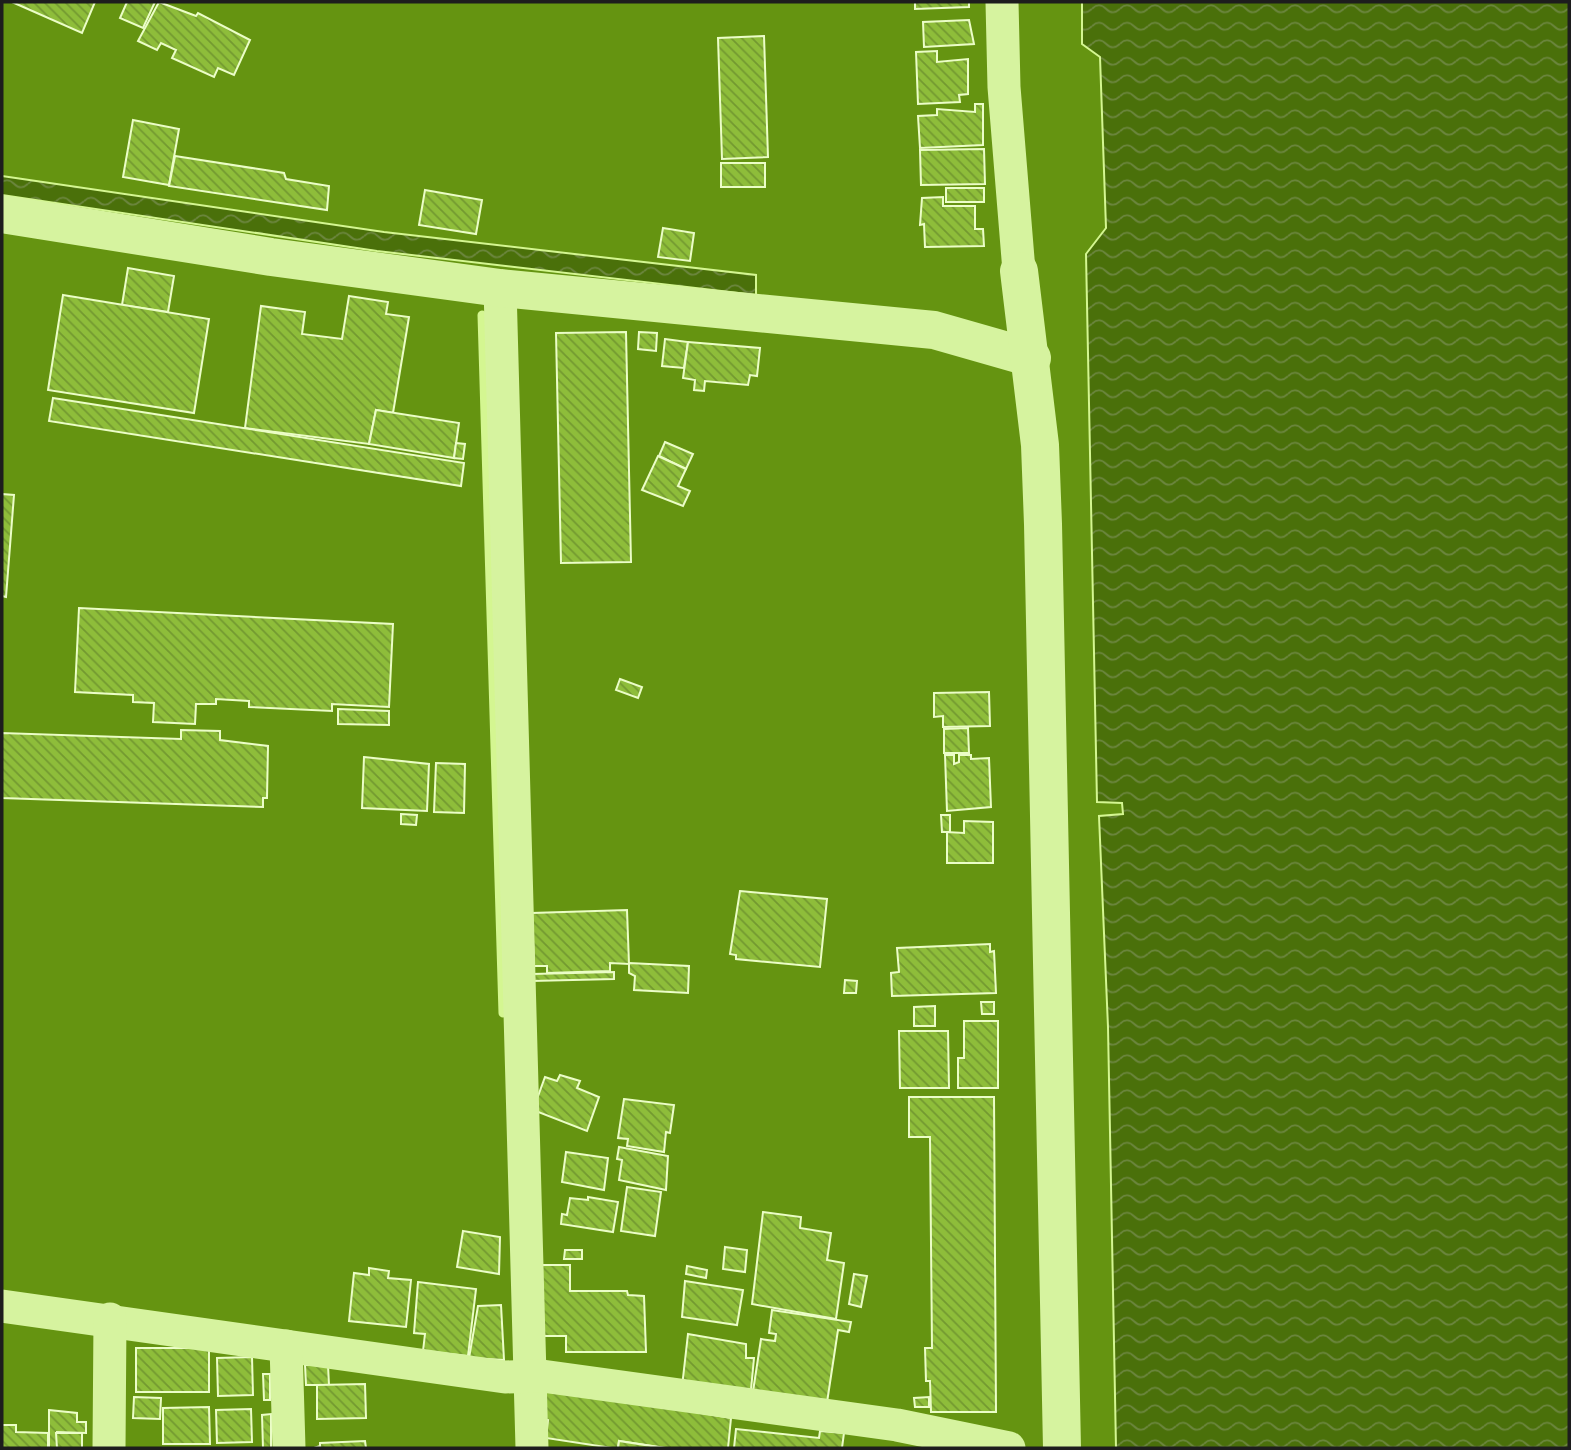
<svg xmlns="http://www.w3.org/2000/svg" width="1571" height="1450" font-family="'Varela Round',sans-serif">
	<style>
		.water { fill: url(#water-waves); stroke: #d4f691; stroke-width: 2 }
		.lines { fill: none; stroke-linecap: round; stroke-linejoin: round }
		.stream { stroke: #d4f691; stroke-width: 9 }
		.building { fill: url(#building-back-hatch); stroke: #ebfdc7; stroke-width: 2 }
		.minor { stroke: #d6f39f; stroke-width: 33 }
		.tertiary { stroke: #d6f39f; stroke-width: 38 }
	</style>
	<defs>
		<pattern id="water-waves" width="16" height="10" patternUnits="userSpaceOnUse" patternTransform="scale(1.75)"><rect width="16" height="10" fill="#4a700a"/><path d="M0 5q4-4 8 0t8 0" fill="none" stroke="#6c863f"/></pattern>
		<pattern id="building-back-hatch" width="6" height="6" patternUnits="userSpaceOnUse" patternTransform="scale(1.75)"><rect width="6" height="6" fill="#8ebd3a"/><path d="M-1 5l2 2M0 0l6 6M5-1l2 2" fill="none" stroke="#739930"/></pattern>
	</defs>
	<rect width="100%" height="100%" fill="#659411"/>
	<g class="water">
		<path d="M1082 2H1569V1448H1116L1108 1027 1099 816 1123 814 1122 803 1097 802 1086 254 1106 228 1100 57 1082 44Z"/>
		<path d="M2 176 384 232 756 275V295L377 251 2 195Z"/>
	</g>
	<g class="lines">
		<path class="stream" d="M482 315 503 1013"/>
	</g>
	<g class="building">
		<path d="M12 2H95L82 33Z"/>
		<path d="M127 2H155L143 28 120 18Z"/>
		<path d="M159 2 196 16 198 13 250 40 234 75 218 68 214 77 172 58 176 50 161 43 157 50 138 41Z"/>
		<path d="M915 2H969V7L915 9Z"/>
		<path d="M969 20 974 44 924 47 923 22Z"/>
		<path d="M764 36 768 157 722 159 718 38Z"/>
		<path d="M937 51V62L968 59V94L959 95 960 102 918 104 916 52Z"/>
		<path d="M975 104H983V145L920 148 918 116 937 115V109L975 112Z"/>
		<path d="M133 120 179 129 169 185 123 177Z"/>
		<path d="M984 149 985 184 921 185 920 150Z"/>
		<path d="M175 156 284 173 286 179 329 186 327 210 169 186Z"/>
		<rect x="721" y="163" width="44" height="24"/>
		<rect x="946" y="188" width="38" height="14"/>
		<path d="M425 190 482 200 476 234 419 225Z"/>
		<path d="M943 197V206H975V229H983L984 246 925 247 924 224 920 225 922 198Z"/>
		<path d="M663 228 694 233 690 261 658 257Z"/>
		<path d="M128 268 174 276 168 312 122 305Z"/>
		<path d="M63 295 209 319 194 413 48 390Z"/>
		<path d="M349 296 388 302 386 314 409 317 393 413 376 410 369 444 245 428 261 306 305 312 302 334 342 339Z"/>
		<path d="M626 332 631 562 561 563 556 333Z"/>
		<path d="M639 332 657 333 656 351 638 349Z"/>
		<path d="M665 339 688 342 684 368 662 366Z"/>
		<path d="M688 342 760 348 757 376 750 375 748 385 705 381 704 391 694 390 695 380 683 378Z"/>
		<path d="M53 398 464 463 461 486 49 421Z"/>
		<path d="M376 410 459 423 454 458 369 444Z"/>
		<path d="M665 442 693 454 686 469 659 456Z"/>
		<path d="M456 443 465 444 463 459 454 458Z"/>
		<path d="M658 456 686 469 678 486 690 491 683 506 642 490Z"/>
		<path d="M2 494 14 495 6 597 2 596Z"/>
		<path d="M79 608 393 624 389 707 332 704V711L249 707V701L216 699V704H196L195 724 153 722 154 703 133 702V695L75 692Z"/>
		<path d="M620 679 642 687 638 698 616 690Z"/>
		<path d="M989 692 990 726 943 727V716L934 717V693Z"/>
		<path d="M338 709 389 711V725L338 724Z"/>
		<path d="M968 728 969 753H944V729Z"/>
		<path d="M181 730 220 731V740L268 746 267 798H263V807L2 798V733L181 739Z"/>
		<path d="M945 755H954V764L959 762V755H971V759L989 758 991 807 947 811Z"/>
		<path d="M364 757 429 764 427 811 362 808Z"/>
		<path d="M436 763 465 764 464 813 434 812Z"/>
		<path d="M401 814 417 815 416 825 401 824Z"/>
		<path d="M941 815H950V832H942Z"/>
		<path d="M964 821 993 822V863H947V832L964 833Z"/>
		<path d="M740 891 827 899 820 967 736 959V955L730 954Z"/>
		<path d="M627 910 629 964 610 963V971L547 973V966H534L532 913Z"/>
		<path d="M990 944V952L994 951 996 993 892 996 891 973 899 972 897 948Z"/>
		<path d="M629 963 689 966 688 993 634 990 635 976 629 973Z"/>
		<path d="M614 972V979L532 981V974Z"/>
		<path d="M845 980 857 981 856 993H844Z"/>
		<path d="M981 1002H994V1014H982Z"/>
		<path d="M935 1006V1026H914V1007Z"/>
		<path d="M964 1021H998V1088H958V1058H964Z"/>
		<path d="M899 1031H948L949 1088H900Z"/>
		<path d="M560 1075 580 1081 577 1088 599 1097 587 1131 533 1110 545 1077 557 1081Z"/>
		<path d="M909 1097H994L996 1412H931L930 1381H926L925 1348H932L930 1137H909Z"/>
		<path d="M624 1099 674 1105 670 1133 666 1132 664 1152 627 1146 628 1139 618 1138Z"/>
		<path d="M619 1147 668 1156 666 1190 619 1180 622 1160 617 1159Z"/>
		<path d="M566 1152 608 1158 604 1190 562 1182Z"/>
		<path d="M627 1187 661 1192 655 1236 621 1231Z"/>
		<path d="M588 1197 618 1202 613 1232 561 1224 562 1214 567 1215 570 1198 588 1200Z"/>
		<path d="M763 1212 801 1217 800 1228 831 1233 827 1260 844 1263 836 1319 752 1304Z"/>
		<path d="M463 1231 500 1237 499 1274 457 1267Z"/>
		<path d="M725 1247 747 1250 745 1272 723 1269Z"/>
		<path d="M565 1250H582V1259H564Z"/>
		<path d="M539 1265H570V1291H627L628 1295 644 1296 646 1352H566V1336H538Z"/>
		<path d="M687 1266 707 1270 706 1278 686 1274Z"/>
		<path d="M369 1268 389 1271 388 1278 411 1280 406 1327 349 1321 354 1273 369 1275Z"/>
		<path d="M854 1274 867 1276 861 1307 849 1304Z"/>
		<path d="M685 1281 743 1290 737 1325 682 1317Z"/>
		<path d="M418 1282 476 1289 468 1356 423 1351 425 1334 414 1333Z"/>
		<path d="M501 1305 504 1360 469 1358 478 1306Z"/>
		<path d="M772 1310 851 1322 849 1332 838 1330 826 1409 752 1398 761 1339 775 1341 776 1334 769 1333Z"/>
		<path d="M688 1334 746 1344V1358H754L750 1400 682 1387Z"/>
		<rect x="136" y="1348" width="73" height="44"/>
		<path d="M252 1357 253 1395 218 1396 217 1358Z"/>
		<path d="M305 1365H328L329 1385H306Z"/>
		<path d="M263 1374H270V1400H264Z"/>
		<path d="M365 1384 366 1418 317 1419V1385Z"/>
		<path d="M542 1386 731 1418 728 1448H666L619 1441 618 1448H612L546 1438 548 1420 537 1418Z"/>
		<path d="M134 1397 161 1398 160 1419 133 1418Z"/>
		<path d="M929 1397V1407H915L914 1398Z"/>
		<path d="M209 1407 210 1444H163V1408Z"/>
		<path d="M251 1409 252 1442 217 1443 216 1410Z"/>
		<path d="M49 1410 77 1413V1422H86V1433L57 1432V1448H49Z"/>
		<path d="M271 1414V1448H263L262 1415Z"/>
		<path d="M2 1425H16V1432L48 1433V1448H2Z"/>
		<path d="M736 1429 819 1438 820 1431 844 1433 842 1448H734Z"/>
		<path d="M56 1433H82V1448H57Z"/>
		<path d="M365 1441 366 1448H314L320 1446V1443Z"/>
		<path d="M619 1441 664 1448H618Z"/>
	</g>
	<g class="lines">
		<g class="minor">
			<path d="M1002 2 1004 87 1019 271"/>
			<path d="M500 288 532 1448"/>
			<path d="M2 1306 505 1377 542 1376 897 1425 1009 1448"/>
			<path d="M286 1346 289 1448"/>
			<path d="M109 1448 110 1319"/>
		</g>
		<g class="tertiary">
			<path d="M2 214 271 257 500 288 934 330 1032 358"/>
			<path d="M1019 271 1040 445 1043 524 1062 1448"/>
		</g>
	</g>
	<rect width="1571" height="1450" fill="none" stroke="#1d1d1d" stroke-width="7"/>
</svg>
